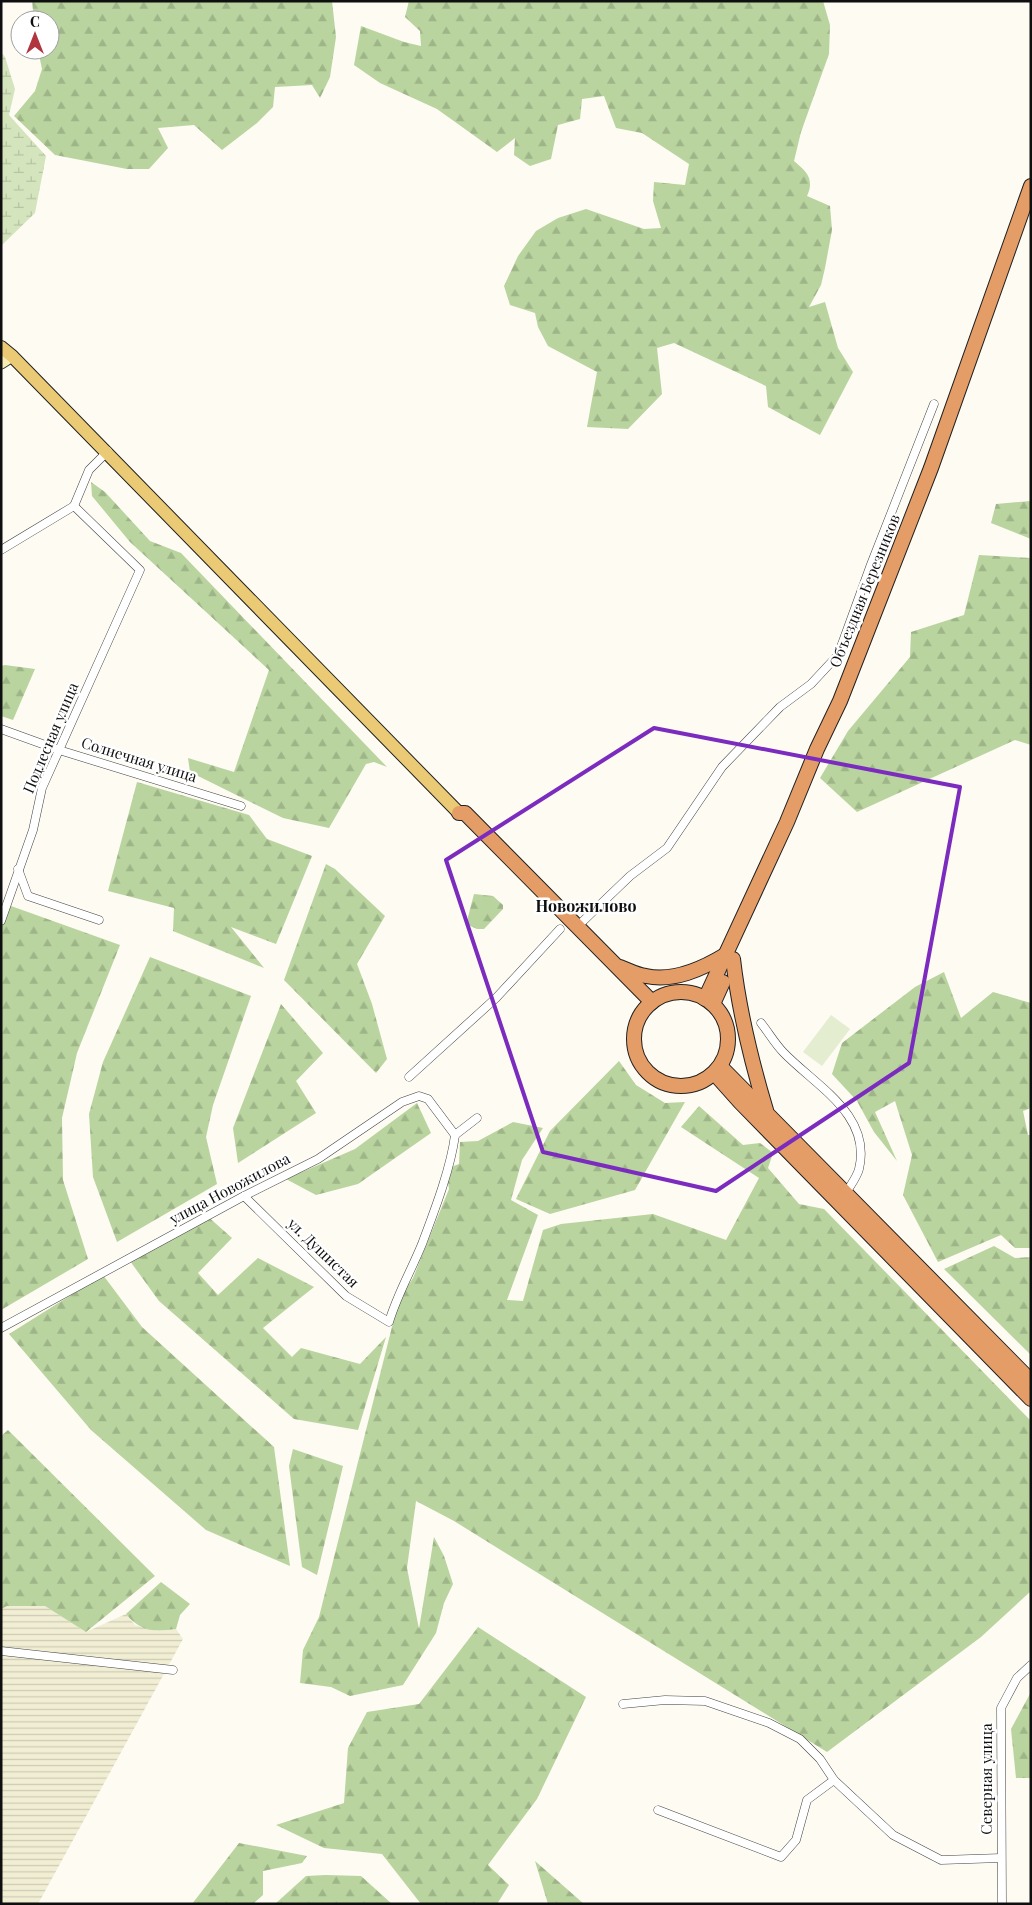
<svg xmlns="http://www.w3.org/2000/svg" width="1032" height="1905" font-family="'Playfair Display',serif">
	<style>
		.farmland { fill: url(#farmland-rules) }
		.forest { fill: url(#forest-firs) }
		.wetland { fill: url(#wetland-marsh) }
		.pitch { fill: #e4edcf }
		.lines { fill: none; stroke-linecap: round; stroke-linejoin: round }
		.street-casing { stroke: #424242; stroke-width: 9 }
		.secondary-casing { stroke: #313131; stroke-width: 13 }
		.primary-casing { stroke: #202020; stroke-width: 14 }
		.highway-casing { stroke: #202020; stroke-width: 16 }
		.street { stroke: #fff; stroke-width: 8 }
		.secondary { stroke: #f6edb4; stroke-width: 11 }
		.primary { stroke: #eaca75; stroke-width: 12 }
		.highway { stroke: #e59d68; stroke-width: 14 }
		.marked { fill: none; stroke: #7b2cbf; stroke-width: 4; stroke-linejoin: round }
		.labels { text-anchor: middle; stroke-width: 5; stroke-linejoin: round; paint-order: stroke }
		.street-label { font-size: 15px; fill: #0f0f0f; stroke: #fff }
		.neighbourhood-label { font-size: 16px; font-weight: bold; fill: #0f0f0f; stroke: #fff }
	</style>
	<defs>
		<pattern id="farmland-rules" width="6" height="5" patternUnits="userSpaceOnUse" patternTransform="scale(1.25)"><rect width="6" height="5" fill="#f1eed4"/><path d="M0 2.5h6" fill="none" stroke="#cdcbb5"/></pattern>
		<pattern id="forest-firs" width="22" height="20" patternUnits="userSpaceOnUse" patternTransform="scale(1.25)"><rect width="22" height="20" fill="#b9d49f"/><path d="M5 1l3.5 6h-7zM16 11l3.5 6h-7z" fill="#9eb588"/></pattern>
		<pattern id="wetland-marsh" width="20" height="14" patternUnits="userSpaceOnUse" patternTransform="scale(1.25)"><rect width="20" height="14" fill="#d4e5be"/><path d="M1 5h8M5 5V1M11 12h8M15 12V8" fill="none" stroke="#b5c3a2"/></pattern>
	</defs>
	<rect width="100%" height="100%" fill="#fdfbf2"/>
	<path class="farmland" d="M7 1606H45L86 1632 126 1614 135 1625 157 1631 176 1629 183 1639 38 1904H1V1609Z"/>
	<g class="forest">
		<path d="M32 1H332L336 37 330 77 320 98 312 85 275 87 273 107 257 123 222 150 194 125 158 128 168 148 149 169H127L55 155 14 116 35 91 42 69 38 50H50V20H34Z"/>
		<path d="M409 1H823L830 25 829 54 801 132 794 161C806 171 815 179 807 196L830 206 832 230 825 268 821 285 809 307 825 302 838 348 853 372 820 435 768 407 766 386 674 343 657 348 662 394 628 429 587 427 597 372 548 346 538 327 535 313 510 305 504 286 518 256 536 231 558 218 586 209 644 229 661 228 653 201 654 182 685 185 689 164 642 133 616 128 604 96 582 99 580 119 558 125 551 159 530 166 514 155 515 138 497 152 437 109 380 83 354 65 361 26 404 42 421 46 420 31 405 17Z"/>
		<path d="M91 482 105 492 150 541 181 553 387 767 374 762 366 764 329 828 283 818 190 772 188 758 234 772 269 670 130 542 92 496Z"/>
		<path d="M1031 501V539L991 523 996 504Z"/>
		<path d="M979 555 1031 558V745L1015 740 857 812 820 778 848 731 910 657 911 632 964 615Z"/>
		<path d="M5 665 35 669 13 720 1 716V666Z"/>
		<path d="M137 782 249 815 267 839 312 856 276 944 231 927 264 968 173 931 174 908 108 891Z"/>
		<path d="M326 864 335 869 385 916 357 964 372 1004 387 1059 376 1073 284 980Z"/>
		<path d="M474 894 493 896 503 905V909L484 929H477L468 925V917Z"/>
		<path d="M11 906 120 945 77 1053 62 1118 63 1180 88 1259 1 1310V918Z"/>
		<path d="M150 957 251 996 213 1105 206 1137 217 1184 117 1242 93 1177 89 1114 103 1062Z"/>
		<path d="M944 972 961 1018 993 992 1031 1003V1108L1023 1111 1028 1135H1031V1248H1015L1001 1235 938 1262 903 1195 912 1155 895 1101 875 1112 897 1161 874 1132 857 1101 832 1074 842 1043 915 987Z"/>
		<path d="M281 1004 323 1053 296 1081 316 1113 238 1163 233 1128Z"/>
		<path d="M619 1061 636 1085 665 1103 685 1102 635 1190 550 1214 516 1199 550 1131Z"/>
		<path d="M417 1103 431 1133 358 1184 316 1195 286 1179 355 1149Z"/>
		<path d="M699 1106 743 1145 760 1143 773 1153 768 1168 799 1204 824 1209 1031 1421V1591L981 1637 827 1752 454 1521 416 1501 407 1568 419 1629 434 1537 444 1556 453 1584 444 1603 436 1633 403 1685 350 1696 331 1687 300 1683 303 1650 319 1617 399 1299 413 1278 449 1189 446 1169 459 1164 460 1142 478 1141 513 1122 543 1128 522 1160 511 1200 538 1215 507 1300 523 1301 543 1230 561 1224 653 1214 726 1240 759 1178 681 1127Z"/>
		<path d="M205 1214 232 1238 198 1273 218 1295 258 1258 314 1287 263 1328 292 1357 301 1348 360 1364 386 1337 358 1430 294 1419 159 1301 130 1261Z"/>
		<path d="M994 1246 1015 1258 1031 1257V1355L944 1269Z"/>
		<path d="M103 1275 142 1327 274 1447 290 1566 206 1530 91 1430 9 1334Z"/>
		<path d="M8 1430 155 1576 86 1632 45 1606H7L1 1609V1436Z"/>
		<path d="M293 1449 343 1466 317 1575 302 1567 289 1466Z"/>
		<path d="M161 1582 190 1604 180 1615 176 1629C154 1632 141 1632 126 1614Z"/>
		<path d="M478 1627 586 1697 537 1799 488 1865 509 1885 497 1904H421L382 1854 324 1848 276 1825 344 1803 348 1748 367 1712 419 1704Z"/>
		<path d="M1031 1692V1778H1016L1011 1729Z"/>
		<path d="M239 1843 307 1856 302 1863 263 1871V1895L253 1904H192Z"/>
		<path d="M535 1861 584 1904H548Z"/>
		<path d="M326 1875 361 1876 392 1904H275L306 1876Z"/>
	</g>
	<path class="wetland" d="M1 52 5 57 15 89 9 115 46 156 35 213 1 246Z"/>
	<path class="pitch" d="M831 1015 850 1029 822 1066 803 1052Z"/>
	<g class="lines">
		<g class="street-casing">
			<g id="street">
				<path d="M74 506 89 470 108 451"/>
				<path d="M1 550 74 506"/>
				<path d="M1 729 59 750 241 806"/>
				<path d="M18 869 28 896 99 920"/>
				<path d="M1 921 33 830 42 788 140 570 74 506"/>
				<path d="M581 923 630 876 667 848 722 767 780 707 811 684 838 655 870 567 934 404"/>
				<path d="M761 1023C769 1033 775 1044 784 1053 816 1086 872 1115 859 1169 857 1177 850 1186 846 1193"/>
				<path d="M409 1077 496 998 560 929"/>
				<path d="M455 1135 477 1118"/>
				<path d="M244 1196 346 1296 389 1322C397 1295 411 1271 422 1244 434 1212 451 1168 455 1135"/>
				<path d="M1 1328 244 1196 318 1159 402 1102 419 1096 428 1099 455 1135"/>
				<path d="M1 1651 173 1670"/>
				<path d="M623 1704 665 1700 705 1701 769 1723 800 1739 820 1759 834 1780 893 1835 941 1860 1001 1858"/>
				<path d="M658 1810 781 1857 796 1840 807 1800 834 1780"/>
				<path d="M1002 1904 1001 1708 1017 1678 1031 1665"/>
			</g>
		</g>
		<g class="secondary-casing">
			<path id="secondary" d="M1 363 12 356"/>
		</g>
		<g class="primary-casing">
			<path id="primary" d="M1 347 12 356 459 813"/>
		</g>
		<g class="highway-casing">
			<g id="highway">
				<path d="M459 813H465L652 1002"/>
				<path d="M733 959C739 1011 751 1060 766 1110"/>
				<path d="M620 967C628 970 637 975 646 976 674 982 702 969 725 955"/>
				<circle cx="681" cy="1039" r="47"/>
				<path d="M705 999 787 822 817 749 840 701 931 468 1031 186"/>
				<path d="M713 1004 723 982"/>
				<path d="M720 1066 1031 1381"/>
				<path d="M715 1074 740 1102 1031 1399"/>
			</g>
		</g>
		<use href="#street" class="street"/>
		<use href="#secondary" class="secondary"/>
		<use href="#primary" class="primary"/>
		<use href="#highway" class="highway"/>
	</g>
	<path class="marked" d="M654 728 960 787 909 1063 716 1191 543 1152 446 860Z"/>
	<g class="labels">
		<g class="street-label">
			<text transform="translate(865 591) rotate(-68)" y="5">Объездная Березников</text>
			<text transform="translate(51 738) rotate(-67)" y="5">Подлесная улица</text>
			<text transform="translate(139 760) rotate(17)" y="5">Солнечная улица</text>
			<text transform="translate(230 1189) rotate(-28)" y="5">улица Новожилова</text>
			<text transform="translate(323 1253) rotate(44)" y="5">ул. Душистая</text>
			<text transform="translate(987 1779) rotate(-90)" y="5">Северная улица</text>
		</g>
		<g class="neighbourhood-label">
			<text x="586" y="912">Новожилово</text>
		</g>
	</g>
	<rect width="1032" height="1905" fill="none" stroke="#0f0f0f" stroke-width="5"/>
	<g transform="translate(35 35)"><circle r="24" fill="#ffffff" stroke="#9f9f9f"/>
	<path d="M0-4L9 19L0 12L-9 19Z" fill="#b0353f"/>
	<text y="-8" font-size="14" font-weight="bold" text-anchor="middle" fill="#0f0f0f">С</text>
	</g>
</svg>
